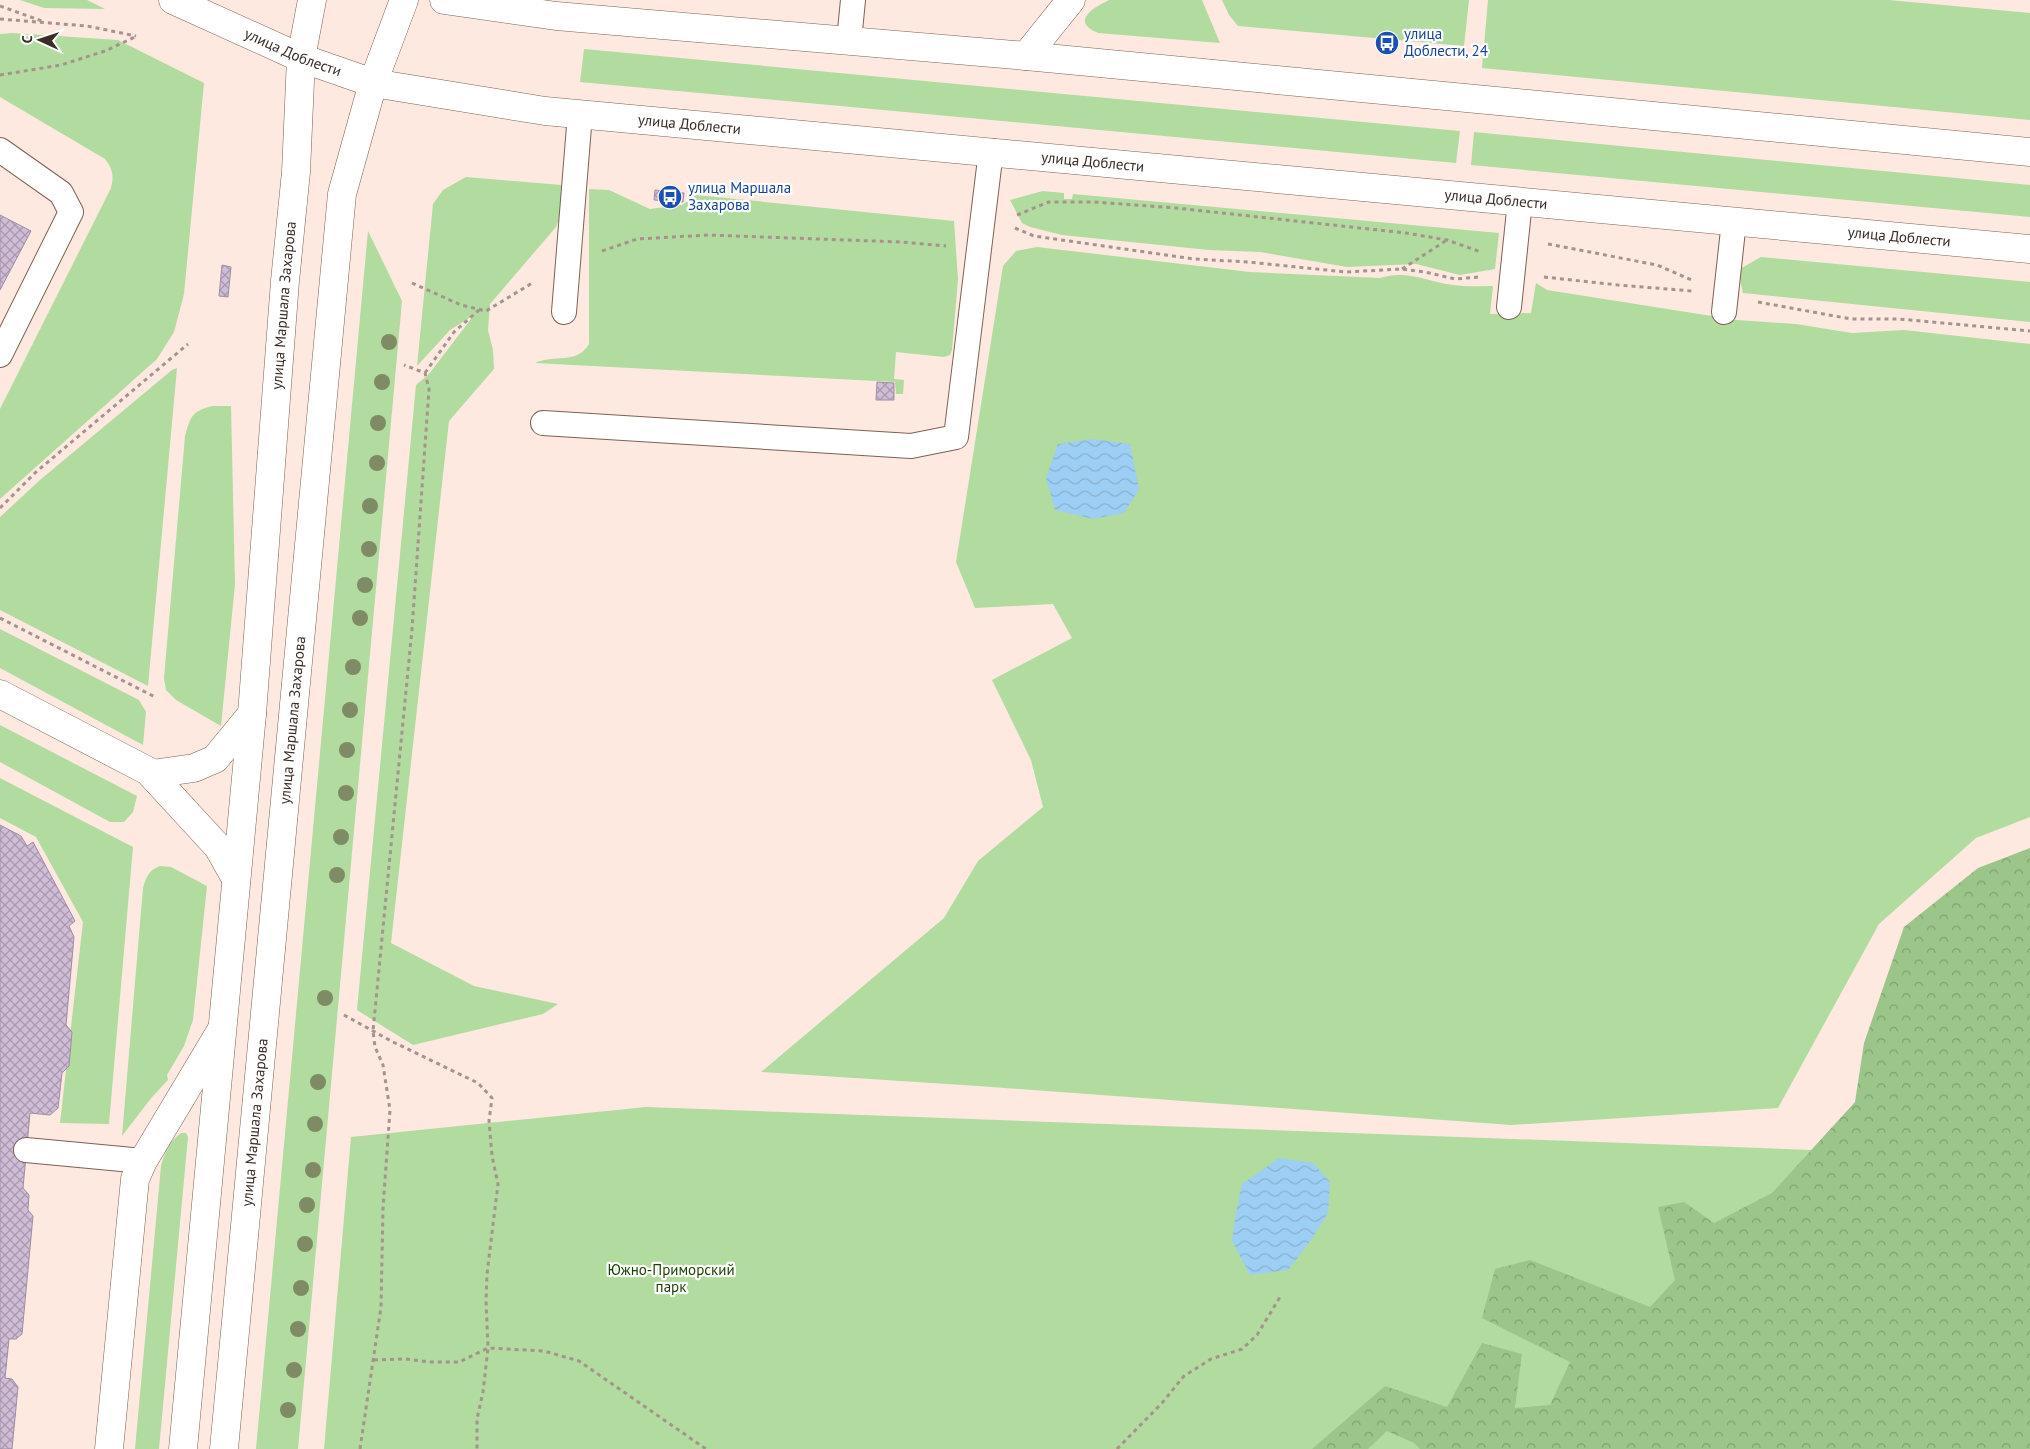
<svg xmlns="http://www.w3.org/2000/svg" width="2030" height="1449" font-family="'PT Sans',sans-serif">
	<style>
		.green { fill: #b1db9f }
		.forest { fill: url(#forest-crowns) }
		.water { fill: url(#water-waves) }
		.building { fill: url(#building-cross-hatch); stroke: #9e8da6 }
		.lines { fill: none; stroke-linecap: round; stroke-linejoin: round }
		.service-casing { stroke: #7d6154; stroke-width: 26 }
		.minor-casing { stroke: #7d6154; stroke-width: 29 }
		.tertiary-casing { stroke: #7d6154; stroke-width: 29 }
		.secondary-casing { stroke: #7d6154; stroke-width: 29 }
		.path { stroke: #a5948d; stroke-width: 3; stroke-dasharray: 4 4; stroke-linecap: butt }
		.service { stroke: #fff; stroke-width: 24 }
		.minor { stroke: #fff; stroke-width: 28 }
		.tertiary { stroke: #fff; stroke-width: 28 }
		.secondary { stroke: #fff; stroke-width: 28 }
		.tree { fill: #7f8b65 }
		.labels { text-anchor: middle; stroke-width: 4.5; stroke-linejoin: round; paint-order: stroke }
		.transit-label { font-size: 15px; fill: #164399; stroke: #fff; text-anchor: start }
		.street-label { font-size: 15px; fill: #3a2d28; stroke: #fff }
		.park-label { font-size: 15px; fill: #183e00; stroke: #fff }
	</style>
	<defs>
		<pattern id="forest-crowns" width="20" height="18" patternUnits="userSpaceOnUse" patternTransform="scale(1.25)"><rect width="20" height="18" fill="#9cc58a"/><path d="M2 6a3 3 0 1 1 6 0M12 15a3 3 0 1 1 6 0" fill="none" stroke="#80a071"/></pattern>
		<pattern id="water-waves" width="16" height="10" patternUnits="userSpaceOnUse" patternTransform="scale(1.25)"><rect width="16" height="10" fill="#9dcef4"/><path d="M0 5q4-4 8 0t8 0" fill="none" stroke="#88b1d1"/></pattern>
		<pattern id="building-cross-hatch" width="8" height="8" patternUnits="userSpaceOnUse" patternTransform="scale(1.25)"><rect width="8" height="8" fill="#cfbcd7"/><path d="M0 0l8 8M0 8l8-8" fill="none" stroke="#a999ae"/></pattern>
	</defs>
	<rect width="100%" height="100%" fill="#fde9e0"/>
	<g class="green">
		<path d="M20 0H87L105 9 44 8Z"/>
		<path d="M1109 0H1202L1220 43 1098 33C1069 21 1095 7 1109 0Z"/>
		<path d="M1222 0H1469L1464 46 1238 26 1229 15Z"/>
		<path d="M1488 0H1889L2030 13V120L1482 68Z"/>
		<path d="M12 33 118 40 204 83 184 294 174 332 157 359 0 499V409L111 188C114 176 113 169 105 159L0 97V34Z"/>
		<path d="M584 49 1460 131 1456 163 580 82Z"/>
		<path d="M1474 132 2030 185V217L1471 165Z"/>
		<path d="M466 177 561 185 562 212 556 227 490 304 488 330 493 350 494 369 449 421 391 943 474 986 558 1004 543 1014 413 1045 357 1010 416 385 429 374 474 315 450 330 417 366 433 204 443 190Z"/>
		<path d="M589 189 609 190 650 209 682 205 696 195 954 221 958 279 952 350 950 355 944 357 896 352 894 379 904 380 903 394H896L895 382 535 363C553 354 577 365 589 344Z"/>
		<path d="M1043 191 1064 193V199H1072L1073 194 1499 233 1495 269 1460 275 1416 264 1347 267 1260 252 1209 250 1062 235 1030 227 1022 223 1010 200Z"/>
		<path d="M368 231 402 301 298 1449H256Z"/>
		<path d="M1037 247 1250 272 1380 278C1406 269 1429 282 1453 285 1466 287 1480 286 1493 286L1490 314 1531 313 1536 283 1547 290 1737 320 1796 324 1852 333 1904 330 2030 344V817L1976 838 1879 924 1778 1108 1511 1125 978 1086 761 1072 944 918 978 861 1043 807 1031 760 992 680 1072 638 1053 604 975 608 956 562 1003 266 1016 251Z"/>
		<path d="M1761 257 2030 282V322L1743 293 1738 270Z"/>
		<path d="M177 368 148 686 0 610V517L40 480 172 370Z"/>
		<path d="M212 406H231L235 584 221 726 176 700 166 690 164 678 185 436C190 417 192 411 212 406Z"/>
		<path d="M0 629 139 700 146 712 143 745 0 668Z"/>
		<path d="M0 725 137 796 133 812 124 822H110L0 762Z"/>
		<path d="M0 778 133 847 109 1124 60 1123 83 922 36 837 0 818Z"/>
		<path d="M160 866 171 867 207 886 193 1020 184 1046 167 1075 168 1080 152 1097 122 1136 143 888C146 877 149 870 160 866Z"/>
		<path d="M646 1107 2030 1158V1449H324L351 1137Z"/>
		<path d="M181 1133H186L188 1137 159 1449H135L161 1166C164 1154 170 1140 181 1133Z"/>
	</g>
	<path class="forest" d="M2030 848V1449H1420L1414 1443 1387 1431 1368 1449H1312L1385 1386 1447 1407 1482 1343 1522 1354 1515 1408 1550 1405 1570 1362 1482 1318 1495 1269 1530 1260 1650 1307 1675 1280 1658 1207 1684 1202 1714 1223 1772 1193 1855 1102 1864 1043 1904 927 1978 868Z"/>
	<g class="water">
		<path d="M1093 439 1130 444 1139 489 1124 513 1093 519 1055 510 1046 478 1058 444Z"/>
		<path d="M1279 1158 1313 1163 1330 1182 1328 1213 1311 1240 1288 1270 1250 1275 1232 1241 1235 1218 1242 1184Z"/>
	</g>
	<g class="building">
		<path d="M655 190 684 193 683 202 654 200Z"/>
		<path d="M0 215 31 231 0 290Z"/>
		<path d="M222 265 231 267 228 297 219 296Z"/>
		<path d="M877 382 894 383V400H876Z"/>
		<path d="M0 825 21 836 27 846 33 842 75 921 69 926 74 937 66 1025 72 1032 69 1066 62 1073 58 1108 50 1115 30 1113 23 1188 29 1195 28 1210 33 1216 22 1334 16 1339H9L5 1378 12 1379 18 1387 12 1449H0Z"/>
	</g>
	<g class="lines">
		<g class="service-casing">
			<g id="service">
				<path d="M849 41 853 0"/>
				<path d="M0 150 61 193 71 212 0 355"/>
				<path d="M1509 307 1520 201"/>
				<path d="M564 312 580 114"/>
				<path d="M1724 312 1734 221"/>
				<path d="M543 423 911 446 956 437 991 151"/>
				<path d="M26 1150 143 1161"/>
			</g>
		</g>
		<g class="minor-casing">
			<g id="minor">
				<path d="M1026 56 1071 0"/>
				<path d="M0 694 148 771 218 847 236 879"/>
				<path d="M152 774 194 768 215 759 252 714"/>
				<path d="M109 1449 135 1179 143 1161 222 1029"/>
			</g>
		</g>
		<g class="tertiary-casing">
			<g id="tertiary">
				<path id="s1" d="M183 1449 252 714 285 281 296 172 301 58 312 0"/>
				<path id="s2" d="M224 1449 342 194 373 83 404 0"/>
			</g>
		</g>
		<g class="secondary-casing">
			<g id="secondary">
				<path id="s3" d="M173 0 301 58 373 83 545 111 2030 249"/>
				<path d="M444 0 556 16 1026 56 2030 152"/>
			</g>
		</g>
		<g class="path">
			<path d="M0 6 42 21"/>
			<path d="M0 19 87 26 136 36"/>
			<path d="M0 75 61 65 105 51 137 36"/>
			<path d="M1017 215 1049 202H1094L1176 208 1406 233 1447 240 1481 252"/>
			<path d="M1015 228 1034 236 1194 259 1248 262 1346 272 1402 269 1425 272 1455 279 1479 277"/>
			<path d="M1548 244 1657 265 1694 281"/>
			<path d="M602 251 637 239 708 235 901 242 946 246"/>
			<path d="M1402 269 1447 240"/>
			<path d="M1544 277 1618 285 1692 291"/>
			<path d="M412 283 461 305 486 311 534 282"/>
			<path d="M1758 302 1851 319H1899L2030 331"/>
			<path d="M425 373 454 332 479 310"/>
			<path d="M0 508 36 472 188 344"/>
			<path d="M0 618 155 697"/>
			<path d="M344 1015 391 1041 478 1083 492 1098 489 1121 492 1156 498 1184 487 1274 486 1300 488 1348 483 1392 477 1419V1449"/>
			<path d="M374 1360 405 1359 431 1362H459L488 1348 544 1351 579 1361 706 1449"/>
			<path d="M360 1449 381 1307 383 1208 390 1110 383 1065 375 1047 373 1031 412 629 429 389 425 373 404 365"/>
			<path d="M1117 1449 1162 1403 1184 1376 1211 1359 1242 1349 1257 1335 1280 1297"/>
		</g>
		<use href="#service" class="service"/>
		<use href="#minor" class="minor"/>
		<use href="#tertiary" class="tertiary"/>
		<use href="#secondary" class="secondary"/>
	</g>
	<g class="tree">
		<circle cx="389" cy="342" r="8"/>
		<circle cx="382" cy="382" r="8"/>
		<circle cx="378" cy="423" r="8"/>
		<circle cx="377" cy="463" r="8"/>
		<circle cx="370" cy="506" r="8"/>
		<circle cx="369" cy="549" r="8"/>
		<circle cx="365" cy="585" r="8"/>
		<circle cx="360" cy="618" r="8"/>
		<circle cx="353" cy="667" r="8"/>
		<circle cx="350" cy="710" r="8"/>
		<circle cx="347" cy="750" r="8"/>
		<circle cx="346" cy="793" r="8"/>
		<circle cx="341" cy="837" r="8"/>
		<circle cx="337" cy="875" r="8"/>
		<circle cx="325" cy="998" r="8"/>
		<circle cx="318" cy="1082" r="8"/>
		<circle cx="315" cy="1124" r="8"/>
		<circle cx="313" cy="1170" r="8"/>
		<circle cx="307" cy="1205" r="8"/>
		<circle cx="305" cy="1244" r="8"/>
		<circle cx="301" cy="1288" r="8"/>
		<circle cx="298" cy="1329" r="8"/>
		<circle cx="294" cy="1370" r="8"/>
		<circle cx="288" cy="1410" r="8"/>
	</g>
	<defs>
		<g id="bus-disc" transform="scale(1.25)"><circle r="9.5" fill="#1a4fb4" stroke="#fff"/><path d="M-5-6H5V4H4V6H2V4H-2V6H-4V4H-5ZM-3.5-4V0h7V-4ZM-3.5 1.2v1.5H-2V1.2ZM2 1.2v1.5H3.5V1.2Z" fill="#fff"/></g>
	</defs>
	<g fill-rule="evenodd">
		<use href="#bus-disc" x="1387" y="43"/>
		<use href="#bus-disc" x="670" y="197"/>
	</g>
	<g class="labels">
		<g class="transit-label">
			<text x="1404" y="39">улица<tspan x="1404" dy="17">Доблести, 24</tspan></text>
			<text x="688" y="193">улица Маршала<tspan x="688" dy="17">Захарова</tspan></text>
		</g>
		<g class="street-label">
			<text dy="5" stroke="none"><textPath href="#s3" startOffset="131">улица Доблести</textPath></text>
			<text dy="5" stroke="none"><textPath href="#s3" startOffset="536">улица Доблести</textPath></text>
			<text dy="5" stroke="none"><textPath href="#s3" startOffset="941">улица Доблести</textPath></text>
			<text dy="5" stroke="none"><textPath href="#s3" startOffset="1346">улица Доблести</textPath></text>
			<text dy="5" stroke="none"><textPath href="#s3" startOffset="1751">улица Доблести</textPath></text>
			<text dy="5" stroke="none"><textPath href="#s1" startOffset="1148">улица Маршала Захарова</textPath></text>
			<text dy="5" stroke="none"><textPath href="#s2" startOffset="732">улица Маршала Захарова</textPath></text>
			<text dy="5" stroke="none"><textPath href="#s2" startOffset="328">улица Маршала Захарова</textPath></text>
		</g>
		<g class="park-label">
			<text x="671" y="1275">Южно-Приморский<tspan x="671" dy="17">парк</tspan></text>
		</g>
	</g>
	<g transform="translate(40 40) rotate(273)" stroke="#ffffff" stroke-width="4" paint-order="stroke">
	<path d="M0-4L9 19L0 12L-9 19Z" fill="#3a2d28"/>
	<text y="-8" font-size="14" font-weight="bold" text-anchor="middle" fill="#3a2d28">С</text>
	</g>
</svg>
